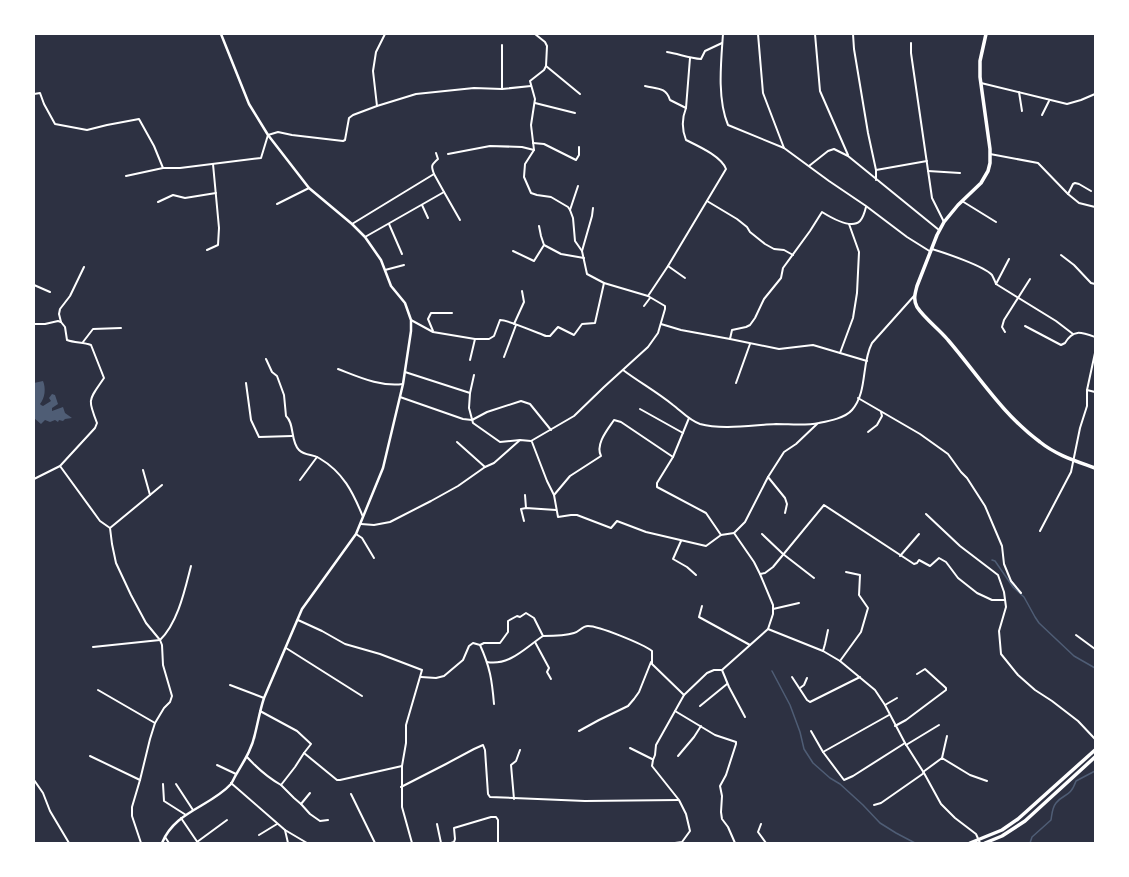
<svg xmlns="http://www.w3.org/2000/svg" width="1129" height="877" font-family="Jost,sans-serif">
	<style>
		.water { fill: #4f5d75 }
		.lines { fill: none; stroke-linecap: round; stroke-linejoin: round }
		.stream { stroke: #4f5d75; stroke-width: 1.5 }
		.minor { stroke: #fff; stroke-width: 2 }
		.tertiary { stroke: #fff; stroke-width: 2.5 }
		.primary { stroke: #fff; stroke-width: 3.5 }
		.trunk { stroke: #fff; stroke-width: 3.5 }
	</style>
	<rect width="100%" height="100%" fill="#2d3142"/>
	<path class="water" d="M43 381C46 388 45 398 40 404L41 405 43 406 51 401 49 398 52 394 55 395 58 404 52 408V411L63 407 65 413 72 418 65 419 63 421 59 420 58 422 55 420 50 422 45 420 41 424 34 418V383Z"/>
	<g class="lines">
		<g class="stream">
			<path d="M992 560 995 561 1013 587 1024 597 1035 617 1039 623 1074 656 1095 668"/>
			<path d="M772 671 790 705 800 732 804 749 813 763 830 778 840 784 863 805 880 823 896 833 915 843"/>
			<path d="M1030 843 1032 837 1051 820C1052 814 1052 808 1056 803 1064 793 1070 798 1076 781L1095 771"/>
		</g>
		<g class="minor">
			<path d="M723 34C721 62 717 99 728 125L784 148 829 181 866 206 907 237 931 252"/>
			<path d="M758 34 763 93 784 148"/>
			<path d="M815 34 820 91 848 155"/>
			<path d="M853 34 854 49 868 133 876 170V180"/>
			<path d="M911 43V53L932 198 944 222"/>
			<path d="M667 52C679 54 689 58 701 59L705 51 722 43"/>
			<path d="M546 66 580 94"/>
			<path d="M981 83 1067 104 1081 100 1095 94"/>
			<path d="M645 86C657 89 666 87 670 100L686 108"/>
			<path d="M502 89V45"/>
			<path d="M1019 92 1022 111"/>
			<path d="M34 94 40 93 44 104 55 124 87 130 107 125 139 119 154 146 163 168"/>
			<path d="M535 103 575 113"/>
			<path d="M377 106 373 71 376 52 385 34"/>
			<path d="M1042 115 1049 101"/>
			<path d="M533 143 544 144 576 160 579 155V147"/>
			<path d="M448 154 490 146 522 147 534 150"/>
			<path d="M990 154 1038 163 1068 194 1079 203 1095 207"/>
			<path d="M809 166 828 151 834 149 848 156 939 230"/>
			<path d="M876 170 927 161"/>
			<path d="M928 171 960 173"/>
			<path d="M434 174C431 166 431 165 438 159L436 153"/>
			<path d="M126 176 163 168H180L261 158 268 135 278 132 292 135 343 141 345 140 349 118 353 115 377 106 416 94 474 88 502 89 531 86"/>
			<path d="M444 192 460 220"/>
			<path d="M1068 194 1073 184 1075 183 1079 184 1091 191"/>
			<path d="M707 201 737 219 747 227 750 232 765 244 774 249 784 250 793 255"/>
			<path d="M962 201 996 222"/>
			<path d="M158 202 173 195 185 198 216 193"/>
			<path d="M277 204 309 188"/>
			<path d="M422 205 428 218"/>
			<path d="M570 210 578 186"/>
			<path d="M352 224 434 174 444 192 365 237"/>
			<path d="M389 224 402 254"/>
			<path d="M539 226 541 236 544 245 561 254 584 258"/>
			<path d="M932 249C945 253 984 266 992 275 993 277 995 281 996 284L1056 321 1073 334"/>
			<path d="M207 250 218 245 219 228 213 164"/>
			<path d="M513 251 534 261 544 245"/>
			<path d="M582 251 592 216 593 208"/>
			<path d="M1061 255 1074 265 1091 283 1095 284"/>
			<path d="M668 266 685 278"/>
			<path d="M385 270 404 265"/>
			<path d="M996 284 1009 259"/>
			<path d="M34 285 50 292"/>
			<path d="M648 296 668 266 726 169C721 156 698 146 686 140 682 130 682 118 686 108L690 58"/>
			<path d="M644 306 650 298"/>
			<path d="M411 320 433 332 475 339"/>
			<path d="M61 322 59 314 60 309 70 296 84 267"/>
			<path d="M34 324H45L58 321 61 322 65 327 67 340C75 343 83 342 91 345L104 378C89 400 87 398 97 423L95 428 60 466 34 479"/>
			<path d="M514 324 524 302 522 291"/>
			<path d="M661 324 681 330 730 339 732 330 746 327 750 325 755 318 764 299 781 278 783 268 810 231 822 212C830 217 851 230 860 221 863 218 865 211 866 207"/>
			<path d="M1025 326 1061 345 1065 343C1073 329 1081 332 1095 337"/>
			<path d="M433 331 428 319 431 313H452"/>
			<path d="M1005 332 1002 327 1004 320 1030 279"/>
			<path d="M730 339 779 349 813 345 867 361"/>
			<path d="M83 342 93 329 121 328"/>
			<path d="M840 353 853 318 857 293 859 252 849 224"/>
			<path d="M504 357 516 325"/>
			<path d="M266 359 272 372 277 376 284 395 286 416C295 424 290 441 299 450 305 456 313 454 319 458 343 472 353 492 363 517"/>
			<path d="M470 360 475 339H489L494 336 500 320C505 319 538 333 546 336H550L558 327 574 335 582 324 595 323 604 283"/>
			<path d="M338 369C359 377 380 387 403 384"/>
			<path d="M623 370C639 382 657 392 673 405 681 411 690 421 700 424 722 430 753 425 776 424 790 424 805 426 819 423 829 421 845 418 852 410 868 391 861 364 872 343L914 296"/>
			<path d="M405 372 470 393"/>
			<path d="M474 375 470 393 469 408 473 423 500 442 520 440"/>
			<path d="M246 383 251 420 259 437 292 436"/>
			<path d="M736 383 750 344"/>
			<path d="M1087 390 1095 392"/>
			<path d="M400 397 463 419 472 420 487 412 521 401 530 404 551 430"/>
			<path d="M858 398 920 434 948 454 961 472 967 478 985 506 1002 546 1004 564 1011 581 1021 593"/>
			<path d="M640 409 683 433"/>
			<path d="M689 418 673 457 657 483V487L706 513 721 535"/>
			<path d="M868 432 877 425 882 416 881 412"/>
			<path d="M457 442 485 467"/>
			<path d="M532 442 547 481 554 495 558 517 571 515H577L611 528 617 521 646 532 706 546 721 535 734 533"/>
			<path d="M60 466 100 521 110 528 112 544 116 563 131 595 146 623 160 640 162 645 163 665 172 696 170 702 164 708 155 723 150 739 140 780 132 807V816L141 843"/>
			<path d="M768 477 785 498 787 504 785 513"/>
			<path d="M300 480 317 457"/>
			<path d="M150 495 162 485"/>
			<path d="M525 495 526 508"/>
			<path d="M554 495 570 476 601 456C595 444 608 429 614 420L621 422 673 457"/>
			<path d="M926 514 960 546 998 575 1004 592 1006 607 999 631 1001 654 1018 675 1035 690 1052 701 1078 721 1095 739"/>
			<path d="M524 521 521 509 526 508 556 510"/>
			<path d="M361 524 374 525 390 522 431 501 458 486 485 467 494 463 520 440 531 441 574 416 604 387 648 347 658 333 665 309V306L648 296 604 283 587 274 582 251 575 241 573 218 570 210 568 207 551 197 537 195 531 193 524 177 525 164 534 150 531 125 535 99 530 81 544 70 546 66 547 46 545 42 535 34"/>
			<path d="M110 528 150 495 143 470"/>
			<path d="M1040 531 1071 472 1080 428 1087 406V390L1095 353"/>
			<path d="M734 533 745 522 768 477 784 452 796 444 817 424"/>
			<path d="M356 534 362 538 374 558"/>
			<path d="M762 534 783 554 814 578"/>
			<path d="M681 541 673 559 687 567 696 575"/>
			<path d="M900 556 919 534"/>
			<path d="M760 574 765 573 773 567 824 505 914 564 917 563 919 560 930 566 939 558 946 562 958 578 977 593 992 600H1005"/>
			<path d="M702 606 699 617 750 645"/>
			<path d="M773 609 799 603"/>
			<path d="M298 620 322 631 345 644 380 654 422 670 406 725V743L402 766V807L412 843"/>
			<path d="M768 629 823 651 840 661 875 690 885 705 905 743 924 773 941 804 955 818 976 834 980 843"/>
			<path d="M1076 635 1095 649"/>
			<path d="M543 636C553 636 565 636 574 633 579 632 582 626 588 626 599 626 643 644 652 651V664L684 695"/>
			<path d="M535 642 549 668 547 672 551 679"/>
			<path d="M480 645 484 643H500L508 632V621L517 616 520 617 526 613 534 618 543 636C526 647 510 666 487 662"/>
			<path d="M93 647 160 640C178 623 185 589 191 566"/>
			<path d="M286 648 362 696"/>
			<path d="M823 651 825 644 828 630"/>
			<path d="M840 661 861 632 868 608 859 595 860 575 846 572"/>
			<path d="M722 670 729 687 745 717"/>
			<path d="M421 677 436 678 444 676 463 660 469 646 473 643 480 645C490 667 492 680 494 704"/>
			<path d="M792 677 807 700 810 702 860 677"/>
			<path d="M230 685 264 698"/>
			<path d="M800 688 804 685 807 678"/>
			<path d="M98 690 155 723"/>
			<path d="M885 705 897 698"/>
			<path d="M700 706 727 684"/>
			<path d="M260 711 297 731 311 744 304 753 337 780H340L402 766"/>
			<path d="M675 711 715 735 736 742V744L726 775 720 786 722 796 721 812 722 819 728 827 735 843"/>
			<path d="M895 726 906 720 946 690V688L925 669 917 674"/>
			<path d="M579 731 599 720 628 706 634 699 639 692 651 662"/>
			<path d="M811 731 823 752 889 715"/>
			<path d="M906 745 939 725"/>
			<path d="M630 748 652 759"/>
			<path d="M823 752 844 780 853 776 905 743"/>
			<path d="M90 756 140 780"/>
			<path d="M678 756 694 737 701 726"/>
			<path d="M247 757C257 768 267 777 281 785L295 767 304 753"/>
			<path d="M942 758 947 736"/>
			<path d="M217 765 236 774"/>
			<path d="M923 772 942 758 970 775 987 781"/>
			<path d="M34 780 43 793 50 811 69 843"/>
			<path d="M231 783 285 830 288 843"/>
			<path d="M163 784 164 801 186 815"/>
			<path d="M176 784 193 810"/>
			<path d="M281 785 294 798 301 804 310 814 320 821 328 820"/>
			<path d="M401 787 446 764 474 749 483 745 485 750 488 794 490 797 585 801 678 800"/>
			<path d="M351 794 375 843"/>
			<path d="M514 799 511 765 516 761 520 750"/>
			<path d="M301 804 310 793"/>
			<path d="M874 805 881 803 924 773"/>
			<path d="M181 818 198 843"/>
			<path d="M437 824 441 843"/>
			<path d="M761 824 758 832 766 843"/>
			<path d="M285 830 307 843"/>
			<path d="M259 835 277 824"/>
			<path d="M165 837 169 843"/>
			<path d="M197 842 227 820"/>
			<path d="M451 843 454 842 455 839 454 828 491 817H496L498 820V843"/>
			<path d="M675 843 682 842 690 831 686 814 679 800 652 766 653 760 655 755 656 745 684 695 707 673 714 670H722L768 629 773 614V605L760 574 754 562 734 533"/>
			<path d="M782 843H783"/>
		</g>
		<path class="tertiary" d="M162 843C175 811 210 807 231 784 233 781 235 776 237 773 244 761 252 749 255 734 258 722 260 710 264 698L302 609 356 534 383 468 403 384 411 331V320L405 303 391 286 381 260 365 237 352 224 309 188 268 135 249 104 221 34"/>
		<path class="primary" d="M986 34 980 61V77L990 149V163L988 171 981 183 958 205 944 222 937 235 917 286C915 294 913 299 917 307 925 319 939 329 948 340 978 375 1003 415 1040 442 1056 455 1076 461 1095 468"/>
		<g class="trunk">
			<path d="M970 843 1002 830 1018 819 1095 750"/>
			<path d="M985 843 1002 836 1025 821 1095 757"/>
		</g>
	</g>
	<rect width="1129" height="877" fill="none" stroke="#ffffff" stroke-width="70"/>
</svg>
